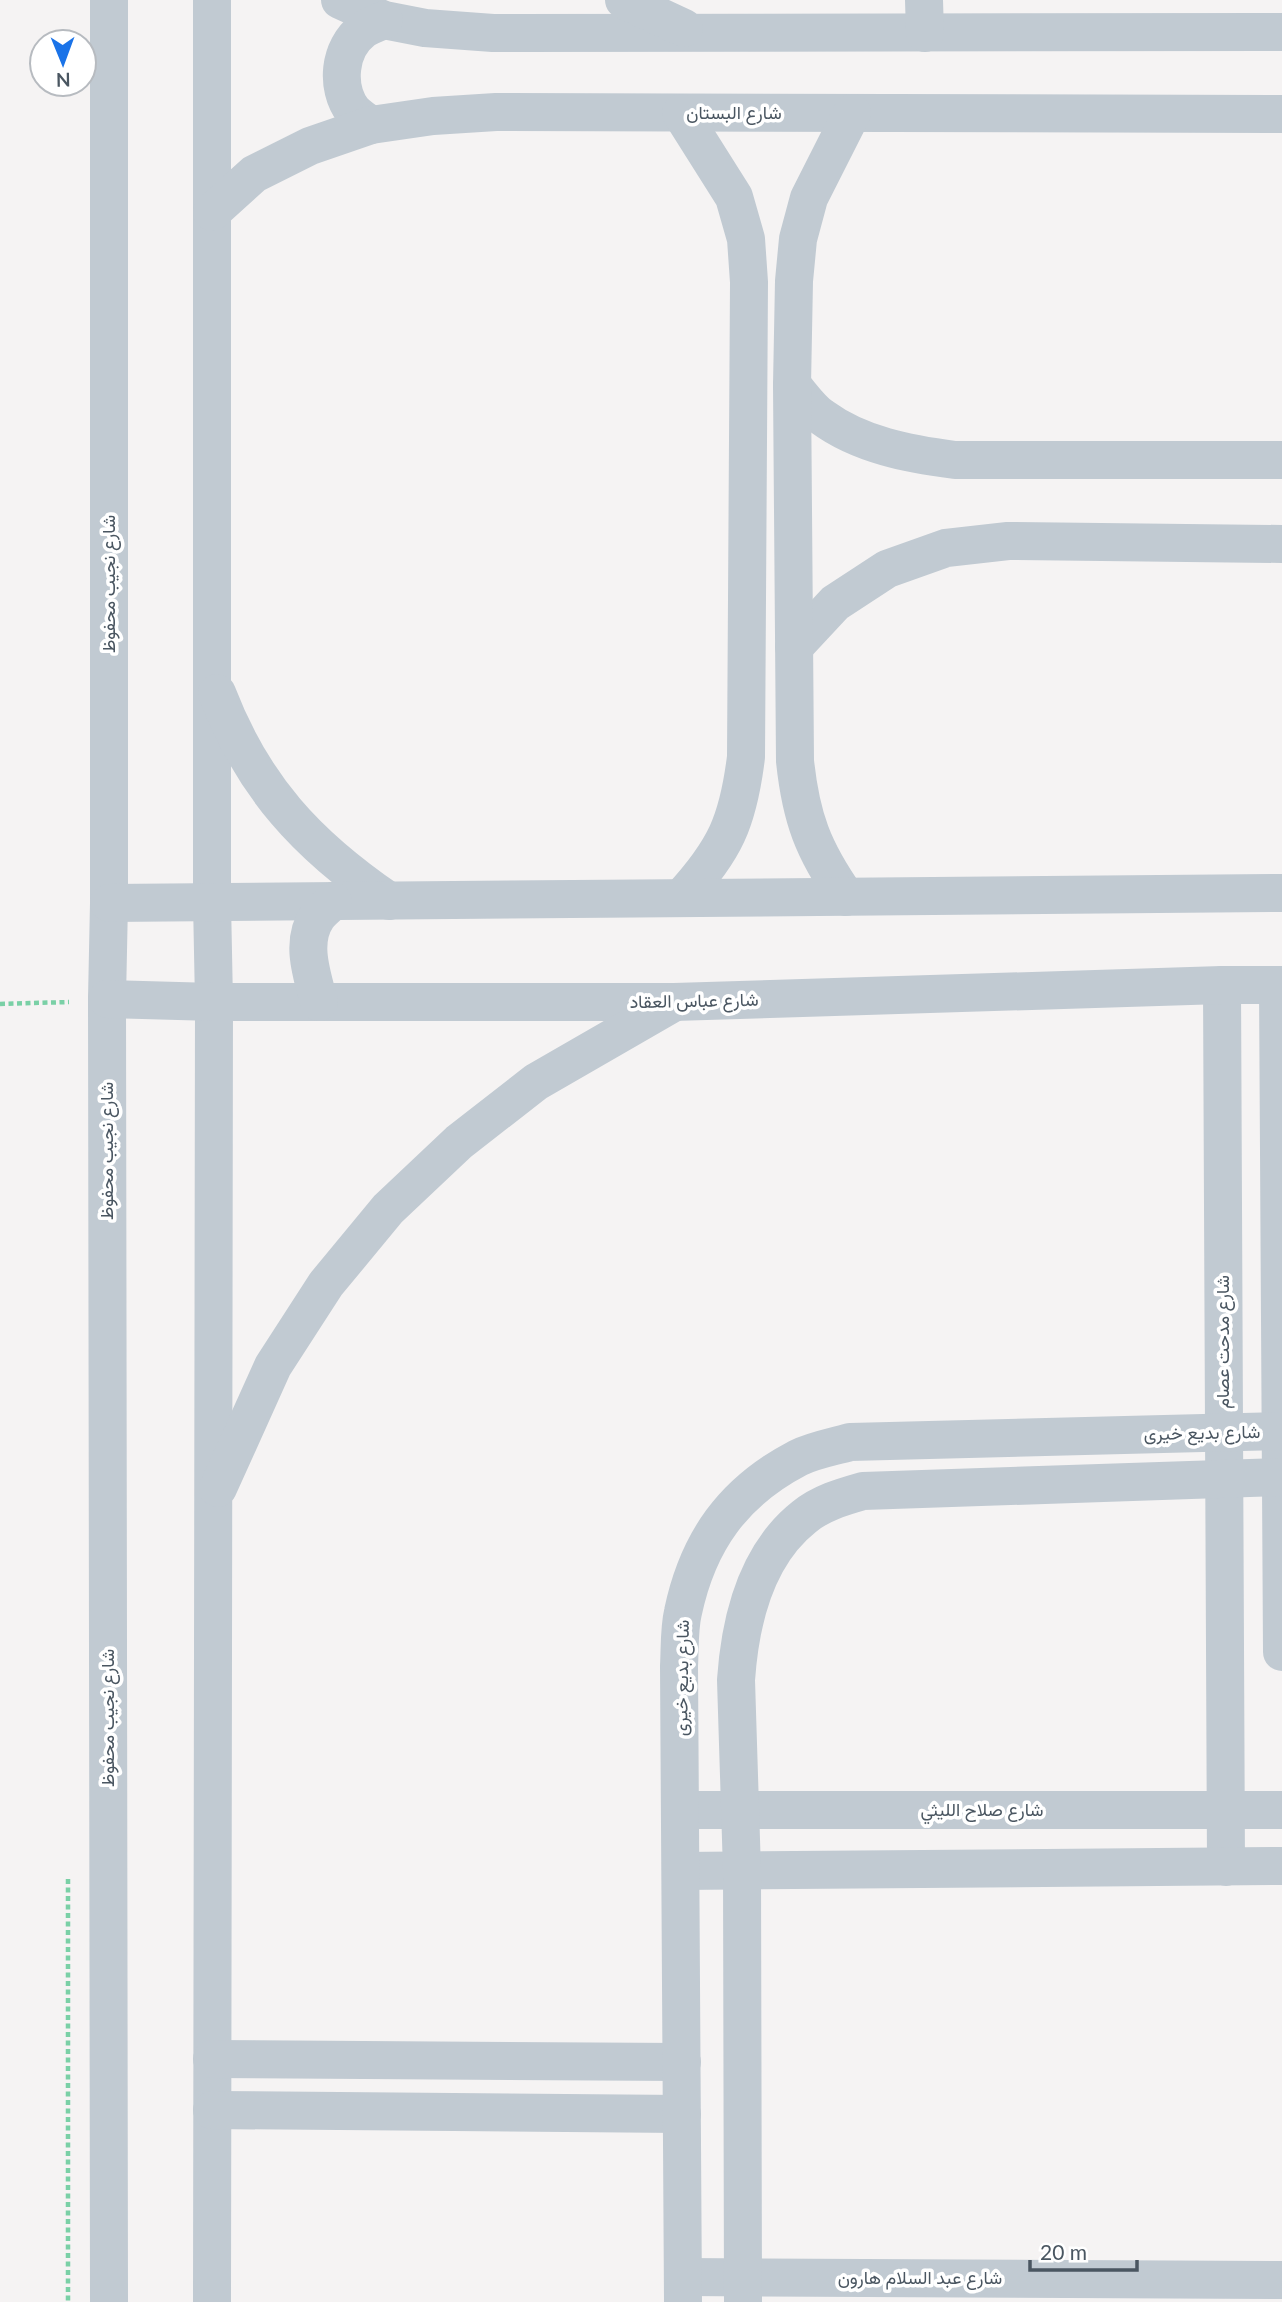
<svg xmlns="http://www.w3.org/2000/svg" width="1282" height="2302" font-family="Lato,Vazirmatn,sans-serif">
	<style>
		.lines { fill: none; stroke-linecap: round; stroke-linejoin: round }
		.path { stroke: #7ad0a6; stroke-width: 4.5; stroke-dasharray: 5 3.5; stroke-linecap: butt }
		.minor { stroke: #c1cad2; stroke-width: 38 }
		.labels { text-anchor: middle; stroke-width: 7; stroke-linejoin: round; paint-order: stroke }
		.street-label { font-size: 18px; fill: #4a5661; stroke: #fff }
	</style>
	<rect width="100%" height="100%" fill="#f5f3f3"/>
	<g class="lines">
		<g class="path">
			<path d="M0 1004 69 1002"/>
			<path d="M68 1879V2302"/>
		</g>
		<g class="minor">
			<path d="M109 0V903L107 999 109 2302"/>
			<path d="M212 0V902L214 1002 212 2302"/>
			<path d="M340 0 384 20 425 28 493 33 1282 32"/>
			<path d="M624 0 684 28"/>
			<path d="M924 0 925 33"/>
			<path d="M371 125C365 121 358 116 353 111 335 87 339 48 363 30 369 26 377 23 384 20"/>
			<path d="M212 212 254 174 310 146 371 125 433 116 496 112 1282 114"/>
			<path d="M792 385C801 395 811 410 822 417 860 445 909 454 955 460H1282"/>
			<path d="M794 647 835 603 887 569 946 548 1008 541 1282 544"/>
			<path d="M217 693C253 787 307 845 389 901"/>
			<path d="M846 897C813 850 801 818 795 761L792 385 794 281 798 239 809 198 852 113"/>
			<path d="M681 898C725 850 738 822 746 757L749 282 746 239 734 197 681 113"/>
			<path d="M109 903 1282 893"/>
			<path d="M1222 985 1226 1867"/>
			<path d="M1278 985 1282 1652"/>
			<path d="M107 999 214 1002H674L1222 985H1282"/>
			<path d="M319 1002C312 975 300 942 317 917 321 911 328 906 333 901"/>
			<path d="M218 1488 273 1366 326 1284 388 1209 459 1142 536 1082 673 1003"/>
			<path d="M681 1810H1282"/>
			<path d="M681 1871 1282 1866"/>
			<path d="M212 2059 682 2062"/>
			<path d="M212 2110 682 2114"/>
			<path d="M683 2277 1282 2280"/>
			<path d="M683 2302 679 1666C680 1648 679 1629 683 1612 698 1541 733 1492 798 1458 814 1450 833 1447 850 1442L1280 1431"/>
			<path d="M743 2302 742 1871 736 1680C740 1622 756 1555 804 1517 821 1503 842 1497 863 1491L1281 1477"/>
		</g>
	</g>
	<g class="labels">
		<g class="street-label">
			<text x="734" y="119">شارع البستان</text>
			<text transform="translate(109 584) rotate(-90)" y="6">شارع نجيب محفوظ</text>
			<text transform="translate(694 1001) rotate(-1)" y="6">شارع عباس العقاد</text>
			<text transform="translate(107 1151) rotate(-90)" y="6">شارع نجيب محفوظ</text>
			<text transform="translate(1223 1342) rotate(-90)" y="6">شارع مدحت عصام</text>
			<text transform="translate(1202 1433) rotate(-1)" y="6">شارع بديع خيرى</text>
			<text transform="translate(682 1678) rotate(-89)" y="6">شارع بديع خيرى</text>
			<text transform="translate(108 1718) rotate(-90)" y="6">شارع نجيب محفوظ</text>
			<text x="982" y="1816">شارع صلاح الليثي</text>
			<text x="920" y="2284">شارع عبد السلام هارون</text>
		</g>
	</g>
	<g transform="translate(63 63) rotate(179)"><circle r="33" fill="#ffffff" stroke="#b7bbc0" stroke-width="2"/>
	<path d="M0-5L12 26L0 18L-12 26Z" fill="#1a73e8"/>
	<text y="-10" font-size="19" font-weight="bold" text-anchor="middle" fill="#4a5661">N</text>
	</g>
	<path d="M1030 2260v10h107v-10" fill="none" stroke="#4a5661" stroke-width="3.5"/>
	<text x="1040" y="2260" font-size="21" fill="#4a5661" stroke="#ffffff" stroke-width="5" paint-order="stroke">20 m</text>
</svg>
